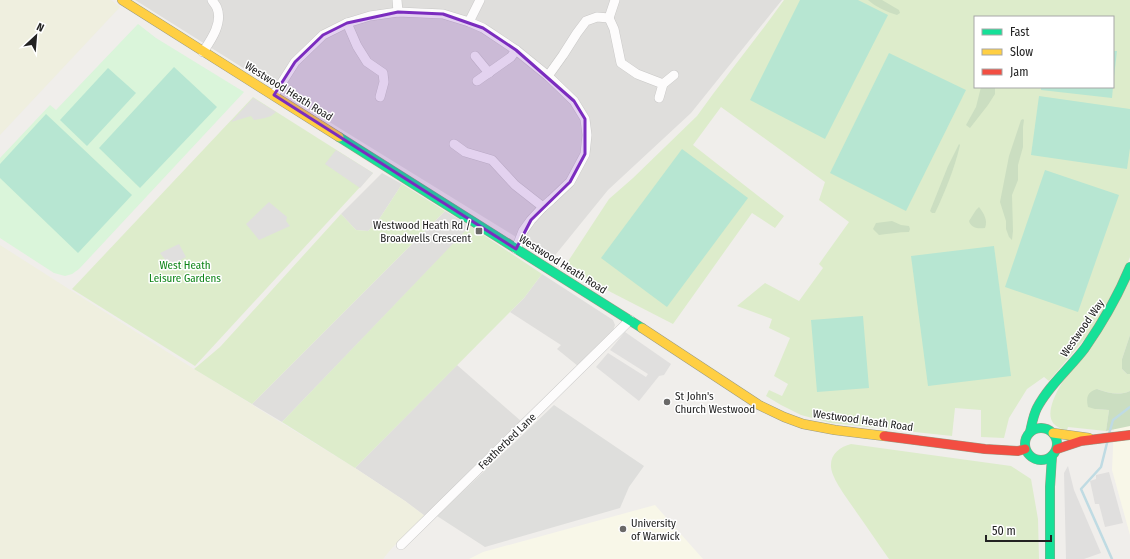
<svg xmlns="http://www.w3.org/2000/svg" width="1130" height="559" font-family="'Fira Sans Condensed',sans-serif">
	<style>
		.residential { fill: #dfdedc }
		.education { fill: #f8f7e8 }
		.religious { fill: #dededc }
		.farmland { fill: #efefdf }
		.grass { fill: #ddeccb; fill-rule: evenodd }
		.forest { fill: #cbdec1 }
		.park { fill: #daf5da }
		.pitch { fill: #b7e6d2 }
		.parking { fill: #e0dfde }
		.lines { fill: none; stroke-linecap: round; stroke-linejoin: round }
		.stream { stroke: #bfdbe3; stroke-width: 2.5 }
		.street-casing { stroke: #c9c8c7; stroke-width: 10 }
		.fast-casing { stroke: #999a82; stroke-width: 10 }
		.slow-casing { stroke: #999a82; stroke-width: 10 }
		.jam-casing { stroke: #999a82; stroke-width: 10 }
		.street { stroke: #fdfcfc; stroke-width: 9 }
		.fast { stroke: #16e098; stroke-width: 9 }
		.slow { stroke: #ffcf43; stroke-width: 9 }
		.jam { stroke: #f24e42; stroke-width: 9 }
		.marked { fill: #7b2cbf; fill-opacity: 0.2; stroke: #7b2cbf; stroke-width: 3; stroke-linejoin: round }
		.poi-dot { fill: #6a6968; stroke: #fff; stroke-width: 1.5 }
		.labels { text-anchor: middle; stroke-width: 3; stroke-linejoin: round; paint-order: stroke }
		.street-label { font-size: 11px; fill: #222; stroke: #fff }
		.poi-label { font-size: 11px; fill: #222; stroke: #fff; text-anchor: start }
		.park-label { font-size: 11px; fill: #0c8416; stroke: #fff }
	</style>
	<rect width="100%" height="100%" fill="#f0eeeb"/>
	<g class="residential">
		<path d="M135 0H782L691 113 608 190 552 259 310 110Z"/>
		<path d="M382 173 402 184 376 224 368 231 356 230 341 214Z"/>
		<path d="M445 211 470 226 468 229 282 422 252 404Z"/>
		<path d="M542 274 613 320 615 325 613 331 578 366 557 349 561 345 510 312 524 298Z"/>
		<path d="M457 365 521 421 425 516 405 501 355 468Z"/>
	</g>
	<g class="education">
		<path d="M1130 411V535L1112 470 1114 427Z"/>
		<path d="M655 505 703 559H469L483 552Z"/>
	</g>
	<path class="religious" d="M554 405 644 466 629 487 620 508 485 547 437 516Z"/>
	<g class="farmland">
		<path d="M0 0H111L120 7 0 135Z"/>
		<path d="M0 245 194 369 355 468 405 501 425 516 392 548 383 559H0Z"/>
	</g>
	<g class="grass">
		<path d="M784 0H1130V257L1124 272 1094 328 1049 381 1044 377 1027 389 1009 418 1004 438 981 437V410L955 408 952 436 831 423 801 415 781 405 766 396 769 390 782 396 788 384 774 376 790 338 769 328 772 319 737 306 765 283 799 301 823 268 819 264 849 222 819 200 825 182 721 107 693 145 784 216 775 228 752 213 673 324 599 286 565 266 609 199 633 178 697 116 713 94 765 26ZM975 17H1113V87H975Z"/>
		<path d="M253 97 373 173 195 366 72 289Z"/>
		<path d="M402 184 445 211 252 404 194 369 220 347 341 214 356 230 368 231 376 224Z"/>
		<path d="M470 226 542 274 524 298 355 468 282 422Z"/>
		<path d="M1130 279V335L1122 359V369L1127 374H1130V391C1119 396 1108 393 1097 389L1095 409 1109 410 1106 431 1068 427 1067 430C1064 429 1060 429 1058 427 1043 419 1054 397 1060 386Z"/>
		<path d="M851 444 1011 466 1031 479 1038 519 1039 559H889C878 544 868 528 857 513 850 502 832 480 831 467 830 454 840 447 851 444Z"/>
	</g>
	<g class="forest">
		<path d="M868 0H882L899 10 900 13 897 15C887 12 876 7 868 0Z"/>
		<path d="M981 87H995V94L988 105 970 128 966 125 976 107Z"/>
		<path d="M1023 119 1024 120 1023 127V147L1018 165V180L1012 195 1013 231 1012 240 1009 237 1006 229V221L1000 202 1009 156 1021 120Z"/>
		<path d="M959 144 960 145C955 167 945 192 935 213H932L930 211 948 166Z"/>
		<path d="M979 207C984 214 988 220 985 228 978 229 971 228 969 221L976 210Z"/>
		<path d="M892 221 901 225 909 226 910 229 909 232C898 232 889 234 879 235L873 229 876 223Z"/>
		<path d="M1130 335V374H1127L1122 369V359Z"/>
		<path d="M1097 389C1108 393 1119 396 1130 391V426L1106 431 1109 410 1095 409 1088 407C1086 397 1087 392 1097 389Z"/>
	</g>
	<path class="park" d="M138 24 156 38 244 92 79 269 72 274 65 276 54 273 0 238V158L50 105 56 110Z"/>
	<g class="pitch">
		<path d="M800 0H858L888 15 825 139 750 100Z"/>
		<path d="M1113 51H1117L1113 85Z"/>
		<path d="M889 53 966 90 906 211 830 173Z"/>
		<path d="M174 67 217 107 140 188 99 148Z"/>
		<path d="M108 68 136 93 87 146 60 120Z"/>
		<path d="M1041 87H1113L1112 98 1041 90Z"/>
		<path d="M1039 96 1130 109V148L1127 169 1031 155Z"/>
		<path d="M46 114 132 195 78 253 0 178V164Z"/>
		<path d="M682 149 748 198 667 307 601 258Z"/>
		<path d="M1045 170 1119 195 1078 312 1005 287Z"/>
		<path d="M994 246 1011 376 928 386 911 256Z"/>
		<path d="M863 316 869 388 817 392 811 320Z"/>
	</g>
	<g class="parking">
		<path d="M253 98 276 112 271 116 265 118 254 120 251 116 231 122Z"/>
		<path d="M336 150 373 173 360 188 325 164Z"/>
		<path d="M269 202 287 217 286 221 290 226 259 240 246 224Z"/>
		<path d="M179 244 186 257 170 266 160 253Z"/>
		<path d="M625 332 671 364 664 375 659 376 639 401 596 367 608 353 646 377 648 374 610 350Z"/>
		<path d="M1068 466 1074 490 1101 553 1084 559H1066L1064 473Z"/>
		<path d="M1109 472 1123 523 1105 527 1099 504H1095L1090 481 1096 479V475Z"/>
	</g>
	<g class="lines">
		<g class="stream">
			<path d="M1109 434 1113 420 1130 407"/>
			<path d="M1107 443 1101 467 1081 489 1112 559"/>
		</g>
		<g class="street-casing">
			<g id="street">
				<path d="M397 0 398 12"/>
				<path d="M609 18 614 29 621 63 637 74 663 84"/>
				<path d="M469 22 480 0"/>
				<path d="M347 23 357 46 367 62 383 73 384 82 380 97"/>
				<path d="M203 52C211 40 223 23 217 8 216 5 213 2 212 0"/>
				<path d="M475 56 489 73"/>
				<path d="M548 76 563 55 577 33 586 21 597 17 609 18 615 0"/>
				<path d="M477 81 511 57 516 50"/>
				<path d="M274 95 295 62 323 35 347 23 370 16 398 12 443 14 469 22 483 28 516 50 548 76 574 101 585 119 587 135 585 154 570 182 551 200 543 207 531 220 523 231 516 249"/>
				<path d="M659 98 663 84 674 75"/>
				<path d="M454 144 465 152 492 160 515 185 543 207"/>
				<path d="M401 545 630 320"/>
			</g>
		</g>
		<g class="fast-casing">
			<g id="fast">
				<path d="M339 137 642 328"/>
				<circle cx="1041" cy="444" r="16"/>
				<path d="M1030 432C1032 424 1033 416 1037 408 1049 385 1070 368 1085 348 1103 322 1118 296 1130 267"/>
				<path d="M1050 559V487L1052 456"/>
			</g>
		</g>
		<g class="slow-casing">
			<g id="slow">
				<path d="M122 0 339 137"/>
				<path d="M642 328 759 405 784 417 803 424 835 430 884 436"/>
				<path d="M1053 433 1089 438"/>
			</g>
		</g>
		<g class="jam-casing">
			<g id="jam">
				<path d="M884 436 985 449 1018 451 1025 449"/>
				<path d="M1057 449 1081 441 1130 435"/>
			</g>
		</g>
		<use href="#street" class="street"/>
		<use href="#fast" class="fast"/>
		<use href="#slow" class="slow"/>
		<use href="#jam" class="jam"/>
	</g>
	<path class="marked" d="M398 12 443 14 483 28 516 50 574 101 585 119V154L570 182 531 220 516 249 274 95 295 62 323 35 347 23Z"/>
	<g class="poi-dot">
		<rect x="475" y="227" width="8" height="8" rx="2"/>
		<circle cx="667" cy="402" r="4"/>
		<circle cx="623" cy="529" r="4"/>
	</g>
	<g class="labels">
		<g class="street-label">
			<text transform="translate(289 91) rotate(32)" y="4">Westwood Heath Road</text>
			<text transform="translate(563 264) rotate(32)" y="4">Westwood Heath Road</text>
			<text transform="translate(1082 328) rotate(-55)" y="4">Westwood Way</text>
			<text transform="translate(863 420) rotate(8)" y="4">Westwood Heath Road</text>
			<text transform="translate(507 441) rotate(-44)" y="4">Featherbed Lane</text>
		</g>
		<g class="poi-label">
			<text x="471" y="229" text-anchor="end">Westwood Heath Rd /<tspan x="471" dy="13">Broadwells Crescent</tspan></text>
			<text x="675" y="400">St John's<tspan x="675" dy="13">Church Westwood</tspan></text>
			<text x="631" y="527">University<tspan x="631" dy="13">of Warwick</tspan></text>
		</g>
		<g class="park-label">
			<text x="185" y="269">West Heath<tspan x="185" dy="13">Leisure Gardens</tspan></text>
		</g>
	</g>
	<rect x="974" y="16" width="140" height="72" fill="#ffffff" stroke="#a7a7a7"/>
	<rect x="982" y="29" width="20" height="6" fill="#16e098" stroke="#a7a7a7"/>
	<text x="1010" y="36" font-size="12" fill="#222222">Fast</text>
	<rect x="982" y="49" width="20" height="6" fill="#ffcf43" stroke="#a7a7a7"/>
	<text x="1010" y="56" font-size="12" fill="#222222">Slow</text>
	<rect x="982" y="69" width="20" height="6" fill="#f24e42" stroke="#a7a7a7"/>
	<text x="1010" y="76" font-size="12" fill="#222222">Jam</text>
	<g transform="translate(36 36) rotate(26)" stroke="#ffffff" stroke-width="3" paint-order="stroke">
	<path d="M0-3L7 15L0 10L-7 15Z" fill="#222222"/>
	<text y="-6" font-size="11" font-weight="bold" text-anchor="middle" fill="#222222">N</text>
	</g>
	<path d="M986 535v6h65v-6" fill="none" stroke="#222222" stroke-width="2"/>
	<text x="992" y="535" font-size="12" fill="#222222" stroke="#ffffff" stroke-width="3" paint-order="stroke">50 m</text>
</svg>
